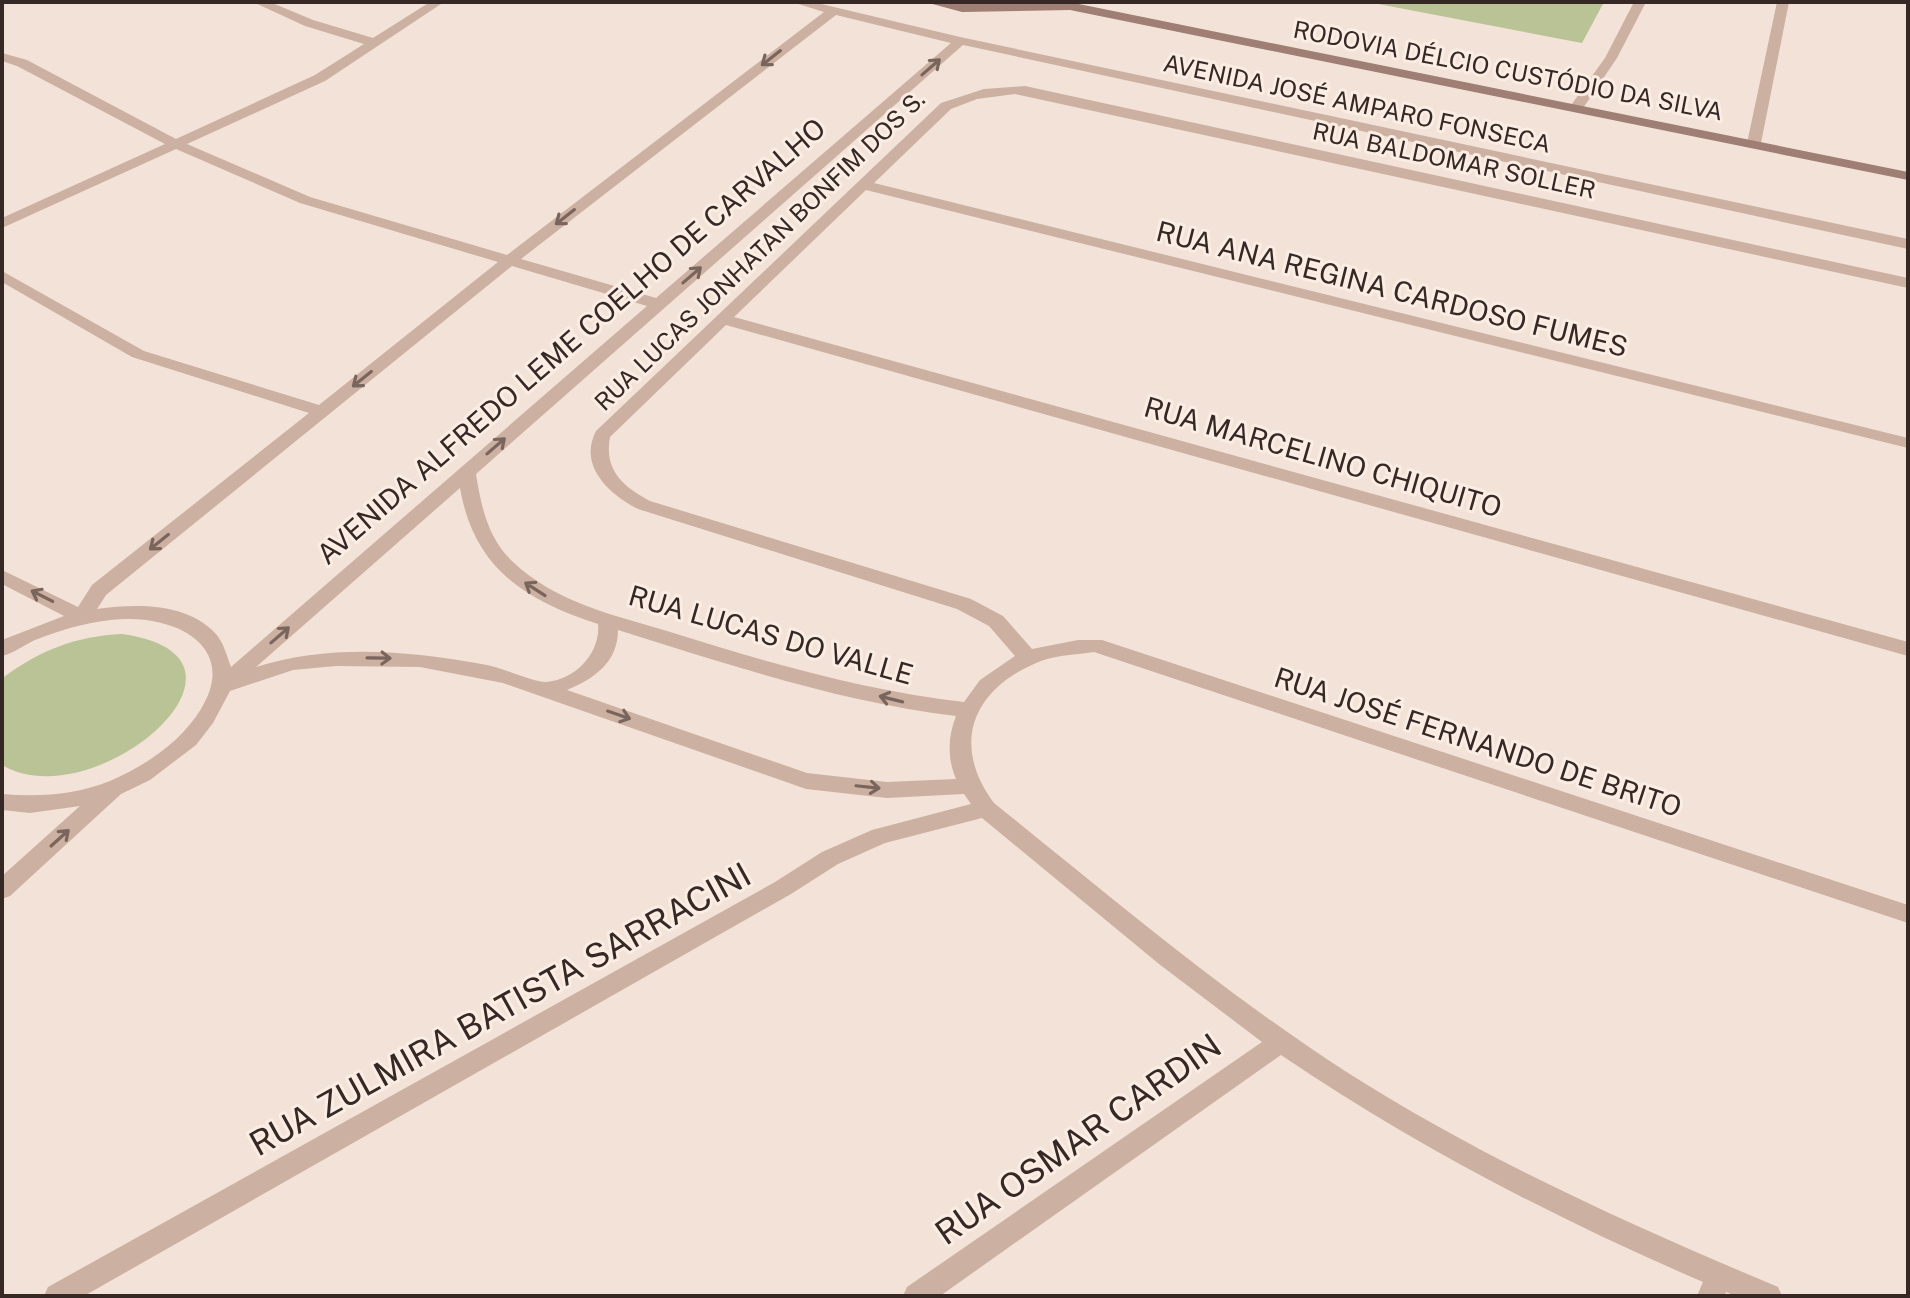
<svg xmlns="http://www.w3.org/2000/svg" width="1910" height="1298" font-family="'Public Sans',sans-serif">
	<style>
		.green { fill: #b9c396 }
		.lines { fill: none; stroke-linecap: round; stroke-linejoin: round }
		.lane { fill: #ccb0a2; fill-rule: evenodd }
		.street { fill: #ccb0a2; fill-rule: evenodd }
		.secondary { fill: #9f7e73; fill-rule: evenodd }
		.oneway { stroke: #7a655d }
		.labels { text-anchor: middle; stroke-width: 6; stroke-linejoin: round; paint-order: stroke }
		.far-street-label { font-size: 24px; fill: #362825; stroke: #faede3 }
		.street-label { font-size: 28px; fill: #362825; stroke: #faede3 }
		.near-street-label { font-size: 34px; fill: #362825; stroke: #faede3 }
	</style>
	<rect width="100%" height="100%" fill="#f3e2d7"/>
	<g class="green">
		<path d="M1368 2H1604L1582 43Z"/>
		<path d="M122 634C286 657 93 820 2 765L4 677C40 650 77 636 122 634Z"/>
	</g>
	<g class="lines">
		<path class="lane" d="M1634 2H1646L1617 58 1581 111H1571L1569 108 1605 58Z"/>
		<g class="street">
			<path d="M253 2H270L313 20 373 38 430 2H444L325 81 187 144 310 197 507 255 824 12 792 2H813L960 37 1908 239V249L963 45 476 474C481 506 488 539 513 562 555 602 613 615 667 631 765 662 862 690 964 702L980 680 1015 656 989 626 957 609 638 509C609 494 578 466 596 431L941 103 984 89 1025 86 1908 278V288L1015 94 977 99 951 109 874 183 1908 438V448L866 190 734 317 1908 642V656L726 325 610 437C604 470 622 486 650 501L971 599 1003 616 1032 649 1078 640H1102L1908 905V923L1094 652C1074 655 1052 655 1034 664 970 692 952 747 994 803 1109 895 1221 991 1345 1071 1481 1158 1629 1224 1778 1287L1782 1296H1736L1726 1292 1725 1296H1697L1703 1282C1556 1219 1414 1145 1281 1055L940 1296H903L907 1287 1262 1042 1159 964 982 818 885 843 838 864 791 894 84 1296H44L48 1287 775 882 822 852 872 830 971 804 964 794 887 798 806 789 503 683 420 667 336 666 293 670 230 691 213 723 196 745 150 780 121 794 10 896 2 899V876L80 806 30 813 2 810V794C39 797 76 795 110 781 145 766 181 742 201 709 238 648 179 617 124 619 94 620 63 629 35 640 24 645 14 653 2 656V640L64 616 2 584V570L78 607 92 585 309 413 132 357 2 282V271L144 351 319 405 498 262 300 203 176 149 2 228V218L165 144 17 66 2 61V53L27 60 176 139 315 75 364 44 305 26ZM836 15 951 43 656 298 521 259ZM512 266 647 306 231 667C227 656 223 641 215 633 185 602 136 604 97 609L106 595ZM460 488C474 568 524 600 598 624 601 652 576 680 546 682 533 682 503 668 487 665 411 651 332 643 256 667ZM618 630C730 665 840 702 956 716 948 737 947 757 956 779L887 782 807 773 567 690C594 679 618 662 618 630Z"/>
			<path d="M1777 2H1789L1761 143 1754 147 1747 143Z"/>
		</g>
		<path class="secondary" d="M925 2H1069L1908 172V180L1070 10 962 12Z"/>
	</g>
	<defs><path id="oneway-shaft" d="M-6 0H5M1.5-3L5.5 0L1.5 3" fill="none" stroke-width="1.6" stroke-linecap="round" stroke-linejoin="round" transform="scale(2)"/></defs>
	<g class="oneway">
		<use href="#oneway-shaft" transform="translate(771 58) rotate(142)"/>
		<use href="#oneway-shaft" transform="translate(931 67) rotate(-41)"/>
		<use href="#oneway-shaft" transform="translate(565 217) rotate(142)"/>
		<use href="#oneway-shaft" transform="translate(692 275) rotate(-41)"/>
		<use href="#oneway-shaft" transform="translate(362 379) rotate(141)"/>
		<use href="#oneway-shaft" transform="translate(496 446) rotate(-41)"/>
		<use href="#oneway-shaft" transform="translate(159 542) rotate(141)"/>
		<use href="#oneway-shaft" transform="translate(535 589) rotate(-147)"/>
		<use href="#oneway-shaft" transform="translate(42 596) rotate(-153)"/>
		<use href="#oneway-shaft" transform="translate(280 635) rotate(-41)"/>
		<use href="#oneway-shaft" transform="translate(379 658) rotate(1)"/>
		<use href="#oneway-shaft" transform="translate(891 699) rotate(-166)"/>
		<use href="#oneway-shaft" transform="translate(619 715) rotate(19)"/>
		<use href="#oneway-shaft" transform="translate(868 787) rotate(6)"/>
		<use href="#oneway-shaft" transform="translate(60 838) rotate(-42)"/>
	</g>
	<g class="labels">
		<g class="far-street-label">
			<text transform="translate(1508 71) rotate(11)" y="8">RODOVIA DÉLCIO CUSTÓDIO DA SILVA</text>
			<text transform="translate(1357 104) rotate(12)" y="8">AVENIDA JOSÉ AMPARO FONSECA</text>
			<text transform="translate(1454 161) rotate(12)" y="8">RUA BALDOMAR SOLLER</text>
			<text transform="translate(760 251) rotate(-44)" y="8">RUA LUCAS JONHATAN BONFIM DOS S.</text>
		</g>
		<g class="street-label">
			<text transform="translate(1392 289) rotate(14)" y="10">RUA ANA REGINA CARDOSO FUMES</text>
			<text transform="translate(571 341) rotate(-41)" y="10">AVENIDA ALFREDO LEME COELHO DE CARVALHO</text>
			<text transform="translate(1323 457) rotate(16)" y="10">RUA MARCELINO CHIQUITO</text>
			<text transform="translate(771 635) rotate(16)" y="10">RUA LUCAS DO VALLE</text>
			<text transform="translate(1478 742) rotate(18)" y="10">RUA JOSÉ FERNANDO DE BRITO</text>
		</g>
		<g class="near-street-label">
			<text transform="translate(500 1009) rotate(-29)" y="12">RUA ZULMIRA BATISTA SARRACINI</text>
			<text transform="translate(1078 1139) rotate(-35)" y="12">RUA OSMAR CARDIN</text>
		</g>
	</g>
	<rect width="1910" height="1298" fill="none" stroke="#362825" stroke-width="8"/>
</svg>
